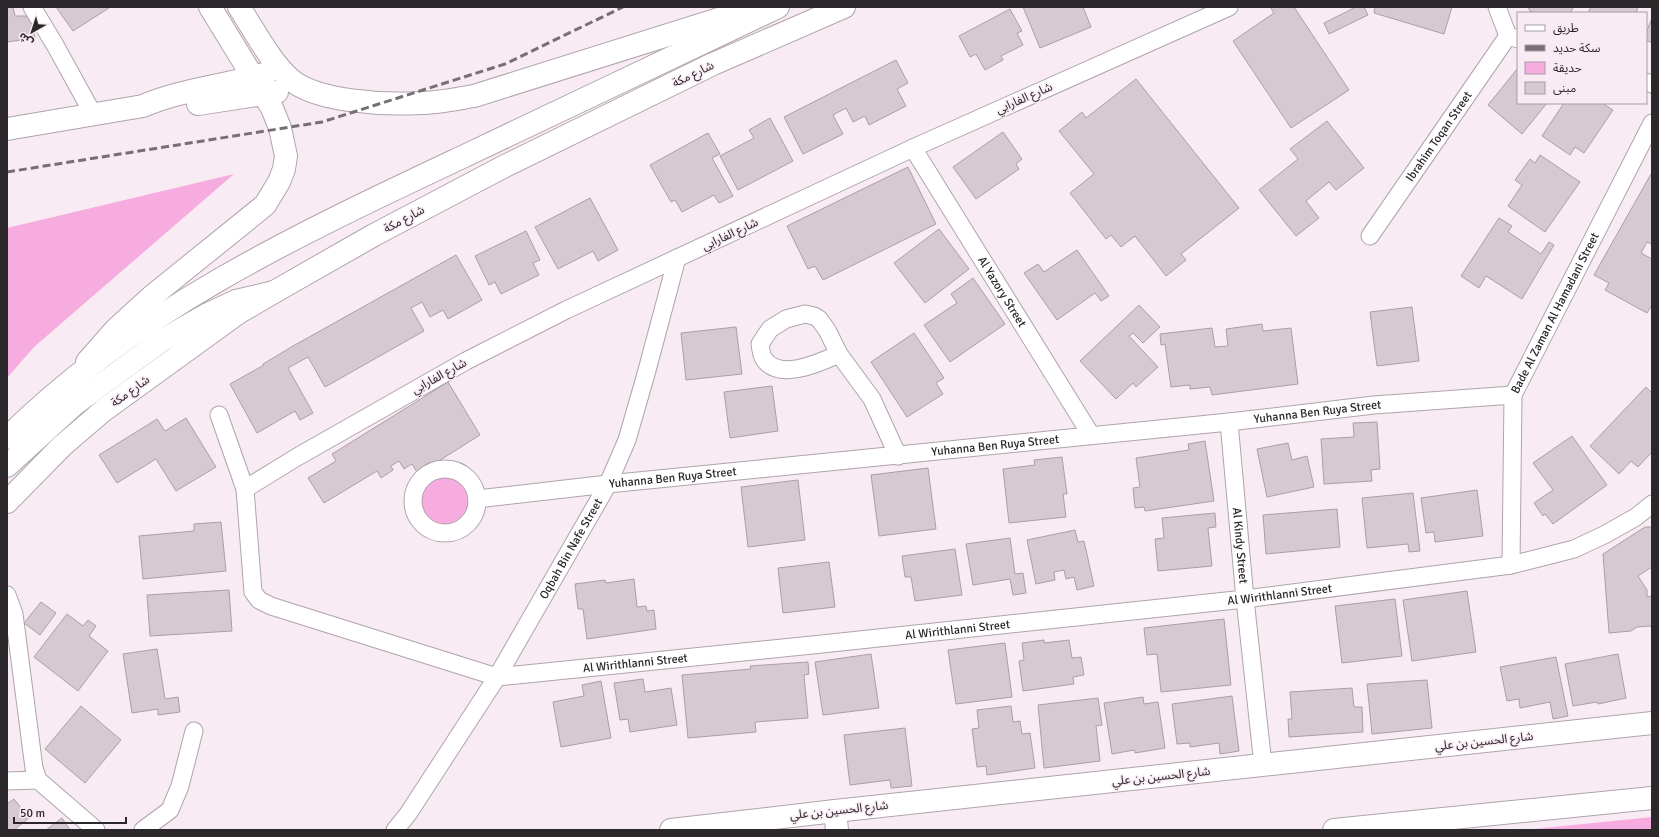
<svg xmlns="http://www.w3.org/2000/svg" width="1659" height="837" font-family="Signika,'Noto Sans Arabic',sans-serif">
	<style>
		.green { fill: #f7ace0 }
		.building { fill: #d6c9d1; stroke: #ab9fa7 }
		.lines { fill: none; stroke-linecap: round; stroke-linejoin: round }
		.street-casing { stroke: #b0a4ac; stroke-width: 19 }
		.secondary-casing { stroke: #b0a4ac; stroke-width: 24 }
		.primary-casing { stroke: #b0a4ac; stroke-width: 24 }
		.highway-casing { stroke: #b0a4ac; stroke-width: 24 }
		.street { stroke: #fff; stroke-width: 17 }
		.secondary { stroke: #fff; stroke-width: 22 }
		.primary { stroke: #fff; stroke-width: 22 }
		.highway { stroke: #fff; stroke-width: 22 }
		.rail { stroke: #766f74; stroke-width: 3; stroke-dasharray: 8 4; stroke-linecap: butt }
		.labels { text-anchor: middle; stroke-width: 3; stroke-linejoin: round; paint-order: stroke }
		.street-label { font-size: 12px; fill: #2b272a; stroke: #f8ebf3 }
	</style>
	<rect width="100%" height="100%" fill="#f8ebf3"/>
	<g class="green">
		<path d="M234 174 34 347 7 378V228Z"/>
		<circle cx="446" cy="501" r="28"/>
		<path d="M1652 817V830H1523Z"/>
	</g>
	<g class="building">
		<path d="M7 7H13L15 16H30L35 38 7 42Z"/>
		<path d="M56 7H108L109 8 73 31Z"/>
		<path d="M1023 7H1083L1091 27 1040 48Z"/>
		<path d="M1270 7H1294L1349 90 1291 128 1233 41 1274 13Z"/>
		<path d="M1356 7H1364L1368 15 1329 34 1324 23Z"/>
		<path d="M1375 7H1452L1444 34 1374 13Z"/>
		<path d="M1528 7H1573L1571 13H1536L1530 11Z"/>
		<path d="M1591 7H1638L1636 13H1588Z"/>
		<path d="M1010 9 1022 31 1017 33 1023 45 1001 56 1003 60 985 70 976 54 970 57 959 36Z"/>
		<path d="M1652 18V43L1646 40V33Z"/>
		<path d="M896 60 908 83 897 89 906 106 869 125 865 116 853 122 846 108 833 115 843 134 803 154 784 117Z"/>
		<path d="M1518 68V103H1547L1522 134 1488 105Z"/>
		<path d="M1136 79 1239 208 1181 254 1186 260 1166 276 1135 236 1121 247 1111 235 1106 239 1070 193 1094 174 1059 131 1082 112 1086 118Z"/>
		<path d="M1564 103H1602L1613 110 1584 153 1575 147 1570 155 1542 136Z"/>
		<path d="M770 118 793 161 738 190 720 156 754 138 749 130Z"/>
		<path d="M1327 121 1364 168 1336 190 1329 182 1306 201 1319 218 1296 236 1259 190 1298 159 1290 149Z"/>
		<path d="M1003 132 1022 159 1016 164 1019 169 976 199 953 167Z"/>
		<path d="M708 133 720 154 712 158 733 196 719 203 714 195 682 212 675 200 671 202 650 165Z"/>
		<path d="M1540 155 1580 182 1545 232 1508 206 1522 185 1515 180 1530 159 1535 163Z"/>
		<path d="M908 167 936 224 823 280 815 266 808 269 787 226Z"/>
		<path d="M1651 174 1652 175V244L1647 242 1641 253 1652 259V305L1647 313 1605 290 1609 283 1594 275Z"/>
		<path d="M590 198 618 250 598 261 593 251 558 269 535 227Z"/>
		<path d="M1499 218 1512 226 1508 232 1541 254 1549 242 1554 245 1522 299 1486 276 1479 288 1461 276Z"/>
		<path d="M939 229 969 269 925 303 894 263Z"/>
		<path d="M526 231 540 260 533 263 539 275 501 294 495 282 489 285 475 256Z"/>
		<path d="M1077 250 1109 296 1101 301 1095 293 1057 320 1024 273 1038 264 1044 272Z"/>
		<path d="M456 255 482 300 448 319 443 310 430 317 422 302 411 308 424 331 325 387 308 357 288 368 313 413 300 420 295 411 257 433 230 384 264 365 263 364 293 346Z"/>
		<path d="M973 278 1005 324 950 362 924 325 957 303 951 294Z"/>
		<path d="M1139 305 1160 327 1143 343 1133 333 1129 336 1158 367 1136 387 1133 383 1116 399 1080 361Z"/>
		<path d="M1412 307 1419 361 1377 366 1370 312Z"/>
		<path d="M1262 324 1263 331 1291 328 1298 384 1212 395 1210 387 1190 389V385L1171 387 1165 344 1161 345 1160 334 1212 328 1215 347 1228 346 1226 329Z"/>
		<path d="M736 327 742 374 686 380 681 333Z"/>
		<path d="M914 333 944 378 936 383 943 394 907 417 871 362Z"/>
		<path d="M448 382 480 435 418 474 412 464 404 469 399 461 391 466 393 470 381 478 377 471 324 503 308 478 336 461 332 454Z"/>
		<path d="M772 386 778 431 730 438 724 392Z"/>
		<path d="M1646 387 1652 393V452L1638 467 1631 461 1619 474 1590 446Z"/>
		<path d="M186 418 216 467 176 491 156 459 117 483 99 455 157 419 165 431Z"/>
		<path d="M1377 422 1380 469 1371 470 1372 481 1324 484 1321 439 1354 437 1353 423Z"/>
		<path d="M1572 436 1607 485 1553 524 1545 514 1543 516 1534 503 1553 490 1533 463Z"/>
		<path d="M1205 441 1214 501 1145 511 1144 507 1135 508 1133 488 1140 487 1136 458 1189 450 1188 444Z"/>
		<path d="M1288 443 1292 460 1307 456 1314 487 1267 497 1257 449Z"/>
		<path d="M1062 457 1067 494H1063L1066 517 1009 523 1003 469 1035 465 1034 460Z"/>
		<path d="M928 468 936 529 879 536 871 475Z"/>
		<path d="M798 480 805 540 748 547 741 487Z"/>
		<path d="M1477 490 1483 536 1435 542 1434 532 1426 533 1421 498Z"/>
		<path d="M1413 493 1420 551 1409 552 1408 544 1367 548 1362 498Z"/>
		<path d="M1337 509 1340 547 1266 554 1263 515Z"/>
		<path d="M1215 513 1216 527 1208 528 1212 566 1158 571 1155 539 1164 538 1162 518Z"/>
		<path d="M221 522 226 571 143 579 139 536 194 531V524Z"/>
		<path d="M1645 527H1652V567L1638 576 1647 590V597L1652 596V628L1650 626 1637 627 1631 631 1609 633 1603 554Z"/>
		<path d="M1075 530 1078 542 1084 541 1094 586 1077 590 1074 577 1066 579 1064 570 1054 572 1055 580 1036 584 1027 540Z"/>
		<path d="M1010 538 1015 574 1023 573 1026 593 1013 595 1010 579 973 585 966 544Z"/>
		<path d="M955 549 962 595 915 601 911 577H905L902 556Z"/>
		<path d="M829 562 835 607 783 613 778 568Z"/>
		<path d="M634 579 637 607 646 606 647 611 654 610 656 629 587 639 583 609H578L575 584 605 580 606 583Z"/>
		<path d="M229 590 232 631 150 636 147 595Z"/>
		<path d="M1467 591 1476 652 1412 661 1403 600Z"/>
		<path d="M1395 599 1402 656 1342 663 1335 606Z"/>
		<path d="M41 602 56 613 40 635 24 623Z"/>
		<path d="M67 614 83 626 88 620 96 626 89 636 108 651 78 691 34 657Z"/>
		<path d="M1224 619 1231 685 1161 692 1157 654 1147 655 1144 628Z"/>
		<path d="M1044 640V643L1069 640 1072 658 1081 657 1084 675 1073 677 1074 684 1023 691 1019 661 1024 660 1022 643Z"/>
		<path d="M1005 643 1012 697 956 704 948 650Z"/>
		<path d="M157 649 165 699 178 697 180 712 158 715V709L132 713 123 654Z"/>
		<path d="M871 654 879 708 823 715 815 662Z"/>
		<path d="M1618 654 1626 698 1598 704 1597 702 1573 706 1565 664Z"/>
		<path d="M1556 657 1568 716 1553 719 1550 702 1520 708 1519 699 1507 701 1500 667Z"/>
		<path d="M808 662 809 674 804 675 808 718 755 722 756 732 688 738 682 675 751 669 750 666Z"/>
		<path d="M643 679 645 692 671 688 677 725 630 732 628 719 620 720 614 683Z"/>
		<path d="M1427 680 1432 728 1372 734 1367 684Z"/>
		<path d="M601 681 611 738 561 747 553 702 584 696 582 685Z"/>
		<path d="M1352 688 1354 707H1362L1363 732 1289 737 1288 719H1292L1290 692Z"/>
		<path d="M1232 696 1239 751 1220 754 1219 743 1190 747V743L1177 744 1172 704Z"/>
		<path d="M1143 697 1144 704 1158 702 1165 748 1135 753 1134 750 1112 754 1104 703Z"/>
		<path d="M1098 698 1102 725 1096 726 1100 761 1044 768 1038 705Z"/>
		<path d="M81 706 121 740 85 783 45 749Z"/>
		<path d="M1011 706 1013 722 1020 721 1022 734 1030 733 1035 768 987 775 986 766 977 767 972 729 979 728 977 710Z"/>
		<path d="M905 728 912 786 891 788 890 780 850 785 844 735Z"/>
		<path d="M14 799 29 818 14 830H7V804Z"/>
		<path d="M62 818 70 830H46Z"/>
	</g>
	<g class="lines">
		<g class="street-casing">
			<g id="street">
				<path d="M32 7 55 45 93 114"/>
				<path d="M1497 7 1508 36 1518 39"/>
				<path d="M1646 82 1652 84"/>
				<path id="s1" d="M913 148 1091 435"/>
				<path id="s2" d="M1370 236 1508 36"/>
				<path d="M839 354C821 362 779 382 764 359 761 355 761 349 760 344L770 329 786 319 805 314 814 316 819 319 827 330 839 354 872 399 898 456"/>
				<path id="s3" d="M219 415 245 489 253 592 259 600 271 606 497 677 822 644 1245 599 1511 565 1574 549 1604 535 1636 517 1652 504"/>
				<path id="s4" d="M1229 422 1245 599 1263 765"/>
				<circle cx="445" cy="501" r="32"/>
				<path d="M245 489 297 457 466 361 566 310 913 148 1229 7"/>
				<path id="s5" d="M477 499 608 484 1229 422 1374 405 1513 395"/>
				<path id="s6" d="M1511 565 1513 395 1652 123"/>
				<path d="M7 595 14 614 34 768 38 780 96 830"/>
				<path d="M7 781 38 780"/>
				<path d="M143 830 170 810 180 786 194 731"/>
				<path id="s7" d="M395 830 408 814 497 677 608 484 627 440 646 374 677 258"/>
			</g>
		</g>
		<g class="secondary-casing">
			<g id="secondary">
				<path d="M239 7C254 30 270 61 290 79 316 102 386 105 420 103 438 103 456 99 474 96L757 7"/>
				<path d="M198 104 277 92"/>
				<path d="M7 129 143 106C182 89 227 86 267 73"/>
				<path d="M87 362 116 329 151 297 265 205 279 182 284 169 286 156 280 128 272 108 210 7"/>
			</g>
		</g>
		<g class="primary-casing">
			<g id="primary">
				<path d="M7 438C133 312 297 235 456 160 563 109 671 58 778 7"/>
				<path d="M7 502 62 446 104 410 238 313 274 292 374 235 503 167 713 64 844 7"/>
			</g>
		</g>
		<g class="highway-casing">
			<g id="highway">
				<path d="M7 466 76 403 161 341 206 315 236 301 274 292"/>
				<path d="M835 811 837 830"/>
				<path d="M671 830 835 811 1652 723"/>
				<path d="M1334 830 1652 798"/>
			</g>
		</g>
		<use href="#street" class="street"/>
		<use href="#secondary" class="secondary"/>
		<use href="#primary" class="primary"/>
		<use href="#highway" class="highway"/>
		<path class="rail" d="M7 172 322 122 505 64 623 7"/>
	</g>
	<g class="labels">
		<g class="street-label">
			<text transform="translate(693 74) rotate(-26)" y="4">شارع مكة</text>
			<text transform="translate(1024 98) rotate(-24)" y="4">شارع الفارابي</text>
			<text dy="4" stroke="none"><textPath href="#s2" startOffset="121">Ibrahim Toqan Street</textPath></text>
			<text transform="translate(404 219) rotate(-28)" y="4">شارع مكة</text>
			<text transform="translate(730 234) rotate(-25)" y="4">شارع الفارابي</text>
			<text dy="4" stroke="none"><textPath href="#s1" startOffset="169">Al Yazory Street</textPath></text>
			<text dy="4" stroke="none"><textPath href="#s6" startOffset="262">Bade Al Zaman Al Hamadani Street</textPath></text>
			<text transform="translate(439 376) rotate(-29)" y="4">شارع الفارابي</text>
			<text transform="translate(130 391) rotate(-36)" y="4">شارع مكة</text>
			<text dy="4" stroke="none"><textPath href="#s5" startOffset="845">Yuhanna Ben Ruya Street</textPath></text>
			<text dy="4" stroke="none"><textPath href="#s5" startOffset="521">Yuhanna Ben Ruya Street</textPath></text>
			<text dy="4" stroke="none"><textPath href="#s5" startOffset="197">Yuhanna Ben Ruya Street</textPath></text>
			<text dy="4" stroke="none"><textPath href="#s4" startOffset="124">Al Kindy Street</textPath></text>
			<text dy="4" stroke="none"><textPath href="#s7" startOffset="332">Oqbah Bin Nafe Street</textPath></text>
			<text dy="4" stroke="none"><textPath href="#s3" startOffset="1229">Al Wirithlanni Street</textPath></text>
			<text dy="4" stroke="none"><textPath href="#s3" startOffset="905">Al Wirithlanni Street</textPath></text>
			<text dy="4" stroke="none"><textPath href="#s3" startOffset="581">Al Wirithlanni Street</textPath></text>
			<text transform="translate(1484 741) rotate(-6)" y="4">شارع الحسين بن علي</text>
			<text transform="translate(1161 776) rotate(-6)" y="4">شارع الحسين بن علي</text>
			<text transform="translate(839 810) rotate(-6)" y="4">شارع الحسين بن علي</text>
		</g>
	</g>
	<rect width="1659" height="837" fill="none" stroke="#2b272a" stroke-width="16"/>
	<rect x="1517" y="12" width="130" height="92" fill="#f8ebf3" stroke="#a69da3"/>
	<rect x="1525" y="25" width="20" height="6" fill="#ffffff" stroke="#a69da3"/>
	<text x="1553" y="32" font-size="12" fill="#2b272a">طريق</text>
	<rect x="1525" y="45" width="20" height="6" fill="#766f74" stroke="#a69da3"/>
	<text x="1553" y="52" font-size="12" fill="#2b272a">سكة حديد</text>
	<rect x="1525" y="62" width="20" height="12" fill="#f7ace0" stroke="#a69da3"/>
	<text x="1553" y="72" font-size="12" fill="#2b272a">حديقة</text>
	<rect x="1525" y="82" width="20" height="12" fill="#d6c9d1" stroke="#a69da3"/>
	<text x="1553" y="92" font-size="12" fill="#2b272a">مبنى</text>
	<g transform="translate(32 32) rotate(219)" stroke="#f8ebf3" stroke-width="3" paint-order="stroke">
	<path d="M0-3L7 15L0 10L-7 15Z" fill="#2b272a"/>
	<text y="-6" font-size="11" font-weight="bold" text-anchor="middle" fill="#2b272a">ش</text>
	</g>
	<path d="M14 817v6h112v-6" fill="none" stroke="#2b272a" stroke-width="2"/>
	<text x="20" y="817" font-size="12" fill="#2b272a" stroke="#f8ebf3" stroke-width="3" paint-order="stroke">50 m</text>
</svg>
